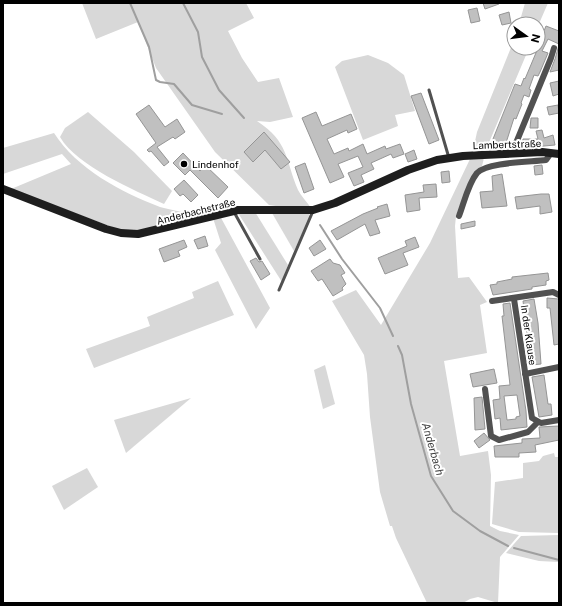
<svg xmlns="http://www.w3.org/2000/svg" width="562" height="606" font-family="'Public Sans',sans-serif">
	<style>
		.green { fill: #d8d8d8 }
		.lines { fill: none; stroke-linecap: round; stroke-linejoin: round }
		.stream { stroke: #9f9f9f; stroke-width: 2 }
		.building { fill: #c0c0c0; stroke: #959595; fill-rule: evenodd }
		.service { stroke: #515151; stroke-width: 3 }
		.minor { stroke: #515151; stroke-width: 6 }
		.secondary { stroke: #1e1e1e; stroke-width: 8 }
		.poi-dot { fill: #000; stroke: #fff; stroke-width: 1.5 }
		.labels { text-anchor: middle; stroke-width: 4; stroke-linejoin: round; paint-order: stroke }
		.street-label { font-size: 10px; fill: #000; stroke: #fff }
		.poi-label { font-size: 10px; fill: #000; stroke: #fff; text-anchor: start }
		.water-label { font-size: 11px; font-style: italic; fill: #404040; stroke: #fff }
	</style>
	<rect width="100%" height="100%" fill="#fff"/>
	<g class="green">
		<path d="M82 3H246L254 18 228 31 242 58 258 82 279 78 293 117 270 122 257 121C289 142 285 159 298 190 301 196 307 202 311 208L296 209 269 205 215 152 156 68 138 22 96 39Z"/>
		<path d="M525 3H548L538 26V24H519Z"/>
		<path d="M514 40V48H529L485 152 476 151 474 146 477 132Z"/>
		<path d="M368 55 388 63 404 75 415 111 395 115 398 126 363 140 335 67 342 61Z"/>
		<path d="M88 112 134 152 172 191 164 204C134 190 77 166 60 137L65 128Z"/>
		<path d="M54 133C77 169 121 192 160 207 170 210 185 211 192 217L149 230H120L11 189 71 164 62 154 3 174V148Z"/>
		<path d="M484 158 482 166 474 174 456 216 455 226 458 278 469 277 487 302 480 305 487 353 444 361 460 456 488 451 491 475 490 526 500 531 519 535 500 557 498 603 478 597 470 599 463 603H427L396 538 392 526H390L380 492 370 417 367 374 364 355 332 301 356 290 381 325 430 243 470 159Z"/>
		<path d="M255 212 288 265 282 282 238 213Z"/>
		<path d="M272 213 309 214 310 217 294 251Z"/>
		<path d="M220 216 270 308 256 329 215 250 221 243 213 218Z"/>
		<path d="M218 281 234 315 94 368 86 349 150 326 147 317 194 298 192 292Z"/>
		<path d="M325 365 335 404 323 409 314 370Z"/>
		<path d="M191 398 126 453 114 420Z"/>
		<path d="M554 453 555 457H559V533L519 532 492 524 495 482 523 478V463L539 461 543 456Z"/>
		<path d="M87 468 98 487 64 510 52 486Z"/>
		<path d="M559 535V562L539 561 506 553 521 536Z"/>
	</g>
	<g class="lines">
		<g class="stream">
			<path d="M130 3 149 47 156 80 160 82 174 84 192 105 222 114"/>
			<path d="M183 3 198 32 202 57 219 90 244 118"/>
			<path d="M320 225 342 259 380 308 393 336"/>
			<path d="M398 346 402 355 411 404 431 476 453 511 480 531 508 546"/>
			<path d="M514 548 559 560"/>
		</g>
	</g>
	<g class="building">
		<path d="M483 3H499V4L485 9Z"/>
		<path d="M477 8 480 21 471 23 468 10Z"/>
		<path d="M509 12 511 23 502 25 499 15Z"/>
		<path d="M546 26 559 31V44L548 39 542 51 548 53 540 72 538 76 534 75 529 89 531 90 529 97 524 95 521 103 522 104 516 119 514 118 505 146 503 145 502 148 491 144 515 84 521 86 524 78 525 79 538 48 540 41 538 39 540 35 542 36Z"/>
		<path d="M559 45V70L550 72 555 59Z"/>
		<path d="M559 81V94L553 96 550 83Z"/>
		<path d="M421 93 439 140 429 144 411 96Z"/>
		<path d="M149 105 165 127 177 119 185 132 175 139 173 137 157 147 169 162 164 166 151 151 149 152 147 150 156 143 136 114Z"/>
		<path d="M558 105 559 113 549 115 547 107Z"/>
		<path d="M316 112 322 126 351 114 357 129 348 133 347 130 327 139 334 154 348 148 349 151 363 144 367 154 385 146 386 149 400 144 404 154 393 158 391 154 371 163 374 169 361 175 364 182 354 186 348 173 363 167 358 156 338 164 344 177 330 183 302 118Z"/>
		<path d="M531 118H538V128H530Z"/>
		<path d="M542 130 544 138 553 135 555 145 522 148 523 139H538L536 131Z"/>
		<path d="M264 132 290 162 281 169 265 150 253 162 244 152Z"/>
		<path d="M414 150 417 159 408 162 405 154Z"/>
		<path d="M183 153 200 171 205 165 228 187 218 198 190 170 185 175 173 163Z"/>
		<path d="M305 163 314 189 304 193 295 167Z"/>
		<path d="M542 165 543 174 535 175 534 166Z"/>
		<path d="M449 171 450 182 442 183 441 172Z"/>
		<path d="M502 174 507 206 482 208 480 192 493 191 492 176Z"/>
		<path d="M184 180 198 195 191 202 183 194 180 196 174 189Z"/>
		<path d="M436 184 437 197 419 198 420 210 407 212 405 195 424 192 423 185Z"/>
		<path d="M541 194H549L552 212 540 214V206L517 209 515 197Z"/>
		<path d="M387 204 390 216 375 220 380 233 370 236 365 224 337 240 331 231 363 214 378 208 377 207Z"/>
		<path d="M475 221V226L461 229V224Z"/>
		<path d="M205 236 208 246 198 249 194 240Z"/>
		<path d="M415 237 419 247 403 253 408 265 385 274 378 258 407 246 405 241Z"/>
		<path d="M184 240 187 247 178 251 180 256 164 262 159 249Z"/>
		<path d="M320 240 326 249 314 256 309 248Z"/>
		<path d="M256 258 259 262 262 261 270 274 261 280 250 261Z"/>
		<path d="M330 259 333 263 340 265 345 273 341 275 346 284 342 288 343 290 333 296 322 279 318 281 311 271Z"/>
		<path d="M548 273 549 280 546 281V285L532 287V289L493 295 490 285 497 284V282L512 279V277Z"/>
		<path d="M547 298 559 299V344L554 345 550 308H547Z"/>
		<path d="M534 299 538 323 541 364 531 365 523 301Z"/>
		<path d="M510 303 526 411 527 427 501 430 500 418 495 419 493 400 500 399 499 386 510 385 502 316H504L503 304ZM517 395 520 416 516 417V419L507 420 504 396Z"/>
		<path d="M494 369 497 383 473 387 470 374Z"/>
		<path d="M544 375 548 404H551L552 415 539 417 532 377Z"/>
		<path d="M482 397 485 429 475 430 474 398Z"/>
		<path d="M559 426V440L535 445 536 452 519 453V457H495L494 446 522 443V439L540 438 539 427Z"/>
		<path d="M484 433 490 440 479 448 474 441Z"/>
	</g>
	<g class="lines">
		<g class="service">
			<path d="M429 90 449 158"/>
			<path d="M234 212 260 259"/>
			<path d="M279 290 313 211"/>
		</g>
		<g class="minor">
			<path d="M515 154 516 143 551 58 554 48"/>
			<path d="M459 216C464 203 468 184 477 173 487 162 531 162 546 160L551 153"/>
			<path d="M514 299 532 418 541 423 559 420"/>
			<path d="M492 301 553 292 559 295"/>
			<path d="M525 374 559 367"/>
			<path d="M485 389 491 436 499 440 528 432 538 422"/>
		</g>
		<path class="secondary" d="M3 189 106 229 121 233 138 234 238 210H313L335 203 408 170 437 160 463 156 542 152 559 154"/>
	</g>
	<circle class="poi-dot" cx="184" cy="164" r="4"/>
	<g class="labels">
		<g class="street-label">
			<text transform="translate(507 144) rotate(-2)" y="4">Lambertstraße</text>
			<text transform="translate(196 211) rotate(-14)" y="4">Anderbachstraße</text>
			<text transform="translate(529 335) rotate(82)" y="4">In der Klause</text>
		</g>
		<g class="poi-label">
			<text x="192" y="168">Lindenhof</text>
		</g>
		<g class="water-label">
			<text transform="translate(433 449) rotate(74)" y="4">Anderbach</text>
		</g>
	</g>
	<rect width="562" height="606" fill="none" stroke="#000000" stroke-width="8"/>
	<g transform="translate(526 36) rotate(104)"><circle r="19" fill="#ffffff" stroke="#999999"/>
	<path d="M0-3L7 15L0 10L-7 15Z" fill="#000000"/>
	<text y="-6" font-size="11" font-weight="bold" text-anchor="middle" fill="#000000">N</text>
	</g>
</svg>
